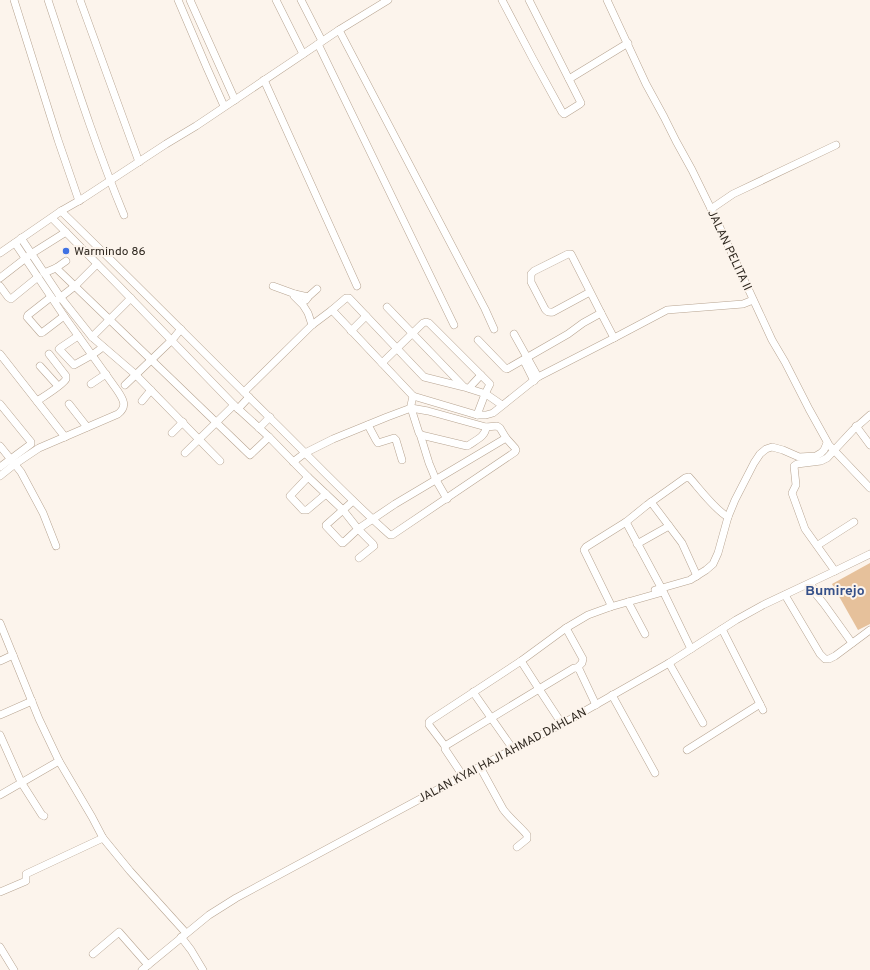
<svg xmlns="http://www.w3.org/2000/svg" width="870" height="970" font-family="Overpass,sans-serif">
	<style>
		.green { fill: #e6c19b }
		.lines { fill: none; stroke-linecap: round; stroke-linejoin: round }
		.minor-casing { stroke: #b7a491; stroke-width: 8 }
		.minor { stroke: #fff; stroke-width: 7 }
		.poi-dot { fill: #4072e3; stroke: #fcf4ec; stroke-width: 1.5 }
		.labels { text-anchor: middle; stroke-width: 4; stroke-linejoin: round; paint-order: stroke }
		.street-label { font-size: 12px; fill: #302921; stroke: #fcf4ec }
		.poi-label { font-size: 12px; fill: #302921; stroke: #fcf4ec; text-anchor: start }
		.quarter-label { font-size: 14px; font-weight: bold; fill: #355089; stroke: #fcf4ec }
	</style>
	<rect width="100%" height="100%" fill="#fcf4ec"/>
	<path class="green" d="M870 563V624L858 630 832 584Z"/>
	<g class="lines">
		<g class="minor-casing">
			<g id="minor">
				<path d="M14 0 58 140 79 201"/>
				<path d="M48 0C72 72 95 145 124 215"/>
				<path d="M80 0 139 162"/>
				<path d="M178 0 207 68 224 106"/>
				<path d="M190 0 235 100"/>
				<path d="M276 0 303 54"/>
				<path d="M301 0 322 41"/>
				<path d="M502 0 533 59 562 112 564 114 580 104 581 103 529 0"/>
				<path d="M607 0 646 84 664 117 676 141 692 170 715 217 772 340 785 362 809 409 829 445 870 488"/>
				<path d="M339 30 485 309 494 329"/>
				<path d="M318 44 454 325"/>
				<path d="M569 79 628 43"/>
				<path d="M264 80 357 286"/>
				<path d="M711 209 733 194 836 145"/>
				<path d="M61 211C131 279 199 348 268 416 309 456 347 497 390 535H392L515 452 516 450 515 448 506 438"/>
				<path d="M52 218 116 283 234 405 269 437 308 477 343 510 326 525V526L342 543H343L358 529 395 504 506 438 500 428 497 426 486 427 428 411 411 408 387 417 333 439 305 453 293 462"/>
				<path d="M21 238 61 298 92 337"/>
				<path d="M0 253 61 211 82 199 166 144 196 126 339 30 388 0"/>
				<path d="M56 268 250 455 269 437"/>
				<path d="M44 273 56 268 66 261"/>
				<path d="M0 278 31 254 66 232"/>
				<path d="M0 286 8 297 11 299 38 277"/>
				<path d="M273 286 295 294"/>
				<path d="M590 292 553 312C549 313 547 312 545 309L531 282V274L534 271 568 254H571L601 313"/>
				<path d="M51 297 28 315 27 317 41 333 43 332 64 316"/>
				<path d="M308 297 295 294 294 296 303 305 308 313 312 325"/>
				<path d="M131 298 92 337 135 374 220 461"/>
				<path d="M57 300 75 286 97 264"/>
				<path d="M306 300 308 297 317 289"/>
				<path d="M387 307 463 386"/>
				<path d="M332 310 346 298H349L424 377 464 387 486 394 502 405"/>
				<path d="M351 331 366 316"/>
				<path d="M78 336 60 348 59 349 74 365 92 355 103 347"/>
				<path d="M478 340 505 368 507 369 568 334 583 323 601 313 614 338 667 310 743 304 753 300"/>
				<path d="M0 354 65 437"/>
				<path d="M382 363 423 323 426 322 429 323 490 384 485 394 477 415"/>
				<path d="M525 363 534 381"/>
				<path d="M40 366 58 386"/>
				<path d="M538 377 614 338"/>
				<path d="M91 384 106 374"/>
				<path d="M125 385 172 340 181 329"/>
				<path d="M469 388 481 375"/>
				<path d="M244 392 312 325 332 310 413 396 411 405V408L419 433 421 435 467 446 469 445C476 440 486 436 486 427"/>
				<path d="M413 396 477 415H486L493 413 538 377 514 334"/>
				<path d="M37 401C43 397 63 385 66 379 66 378 66 377 66 376L49 354"/>
				<path d="M142 401 151 390"/>
				<path d="M0 404 31 442V444L0 467"/>
				<path d="M69 404 87 427"/>
				<path d="M238 409 249 397"/>
				<path d="M368 425 376 440 378 443 394 438 396 440 402 460"/>
				<path d="M856 426 870 445"/>
				<path d="M259 428 270 417"/>
				<path d="M172 433 183 422"/>
				<path d="M420 434 429 463 436 480 447 499"/>
				<path d="M0 446 21 472 43 513 56 546"/>
				<path d="M185 453 234 405"/>
				<path d="M0 476 15 464 39 448 118 414C128 406 123 399 117 390L64 316 15 243"/>
				<path d="M308 477 290 496 303 510H307L326 494"/>
				<path d="M353 501 343 510 358 529 373 544 374 546 359 558"/>
				<path d="M651 502 682 543 697 576"/>
				<path d="M626 522 663 591 691 649"/>
				<path d="M637 544 669 526"/>
				<path d="M818 545 854 522"/>
				<path d="M835 571 805 529 792 493 796 485 794 466 797 464 821 461 827 458 853 430 870 415"/>
				<path d="M811 583 815 593 824 604 852 643"/>
				<path d="M655 590 690 580 706 570 713 564 718 553 728 517 735 500 754 463 760 454 766 449 772 447 783 450 799 457 816 456 821 453 824 450 827 443"/>
				<path d="M785 595 820 654 825 659H829L835 656 870 630"/>
				<path d="M628 602 645 634"/>
				<path d="M610 607V603L584 550 586 547 626 522 647 505 685 478 689 477C699 488 715 510 728 517"/>
				<path d="M0 623 39 719 59 761 0 795"/>
				<path d="M566 628 583 659 582 663 577 668"/>
				<path d="M722 629 763 710"/>
				<path d="M0 661 13 655"/>
				<path d="M669 663 703 723"/>
				<path d="M473 692 513 749"/>
				<path d="M612 695 655 773"/>
				<path d="M0 715 32 701"/>
				<path d="M562 724 539 689 574 668H577L579 669 596 705"/>
				<path d="M0 735 21 782 42 815 44 816"/>
				<path d="M445 746 539 689 521 661"/>
				<path d="M687 750 760 704"/>
				<path d="M59 761 92 817 103 838 130 871 186 933"/>
				<path d="M480 767 503 809C510 819 520 826 527 835V839L517 847"/>
				<path d="M463 776 445 749V746L429 725V722L431 720 521 661 566 628 588 615 610 607 663 592"/>
				<path d="M0 892 26 881V874L103 838"/>
				<path d="M181 937 191 950 203 970"/>
				<path d="M0 947 14 970"/>
				<path d="M93 954 119 932 148 965"/>
				<path d="M142 970 209 915 236 898 513 749 562 724 669 663 736 620 763 605 835 571 870 554"/>
			</g>
		</g>
		<use href="#minor" class="minor"/>
	</g>
	<circle class="poi-dot" cx="66" cy="251" r="4"/>
	<g class="labels">
		<g class="street-label">
			<text transform="translate(730 250) rotate(65)" y="4">JALAN PELITA II</text>
			<text transform="translate(502 755) rotate(-28)" y="4">JALAN KYAI HAJI AHMAD DAHLAN</text>
		</g>
		<g class="poi-label">
			<text x="74" y="255">Warmindo 86</text>
		</g>
		<g class="quarter-label">
			<text x="835" y="595">Bumirejo</text>
		</g>
	</g>
</svg>
